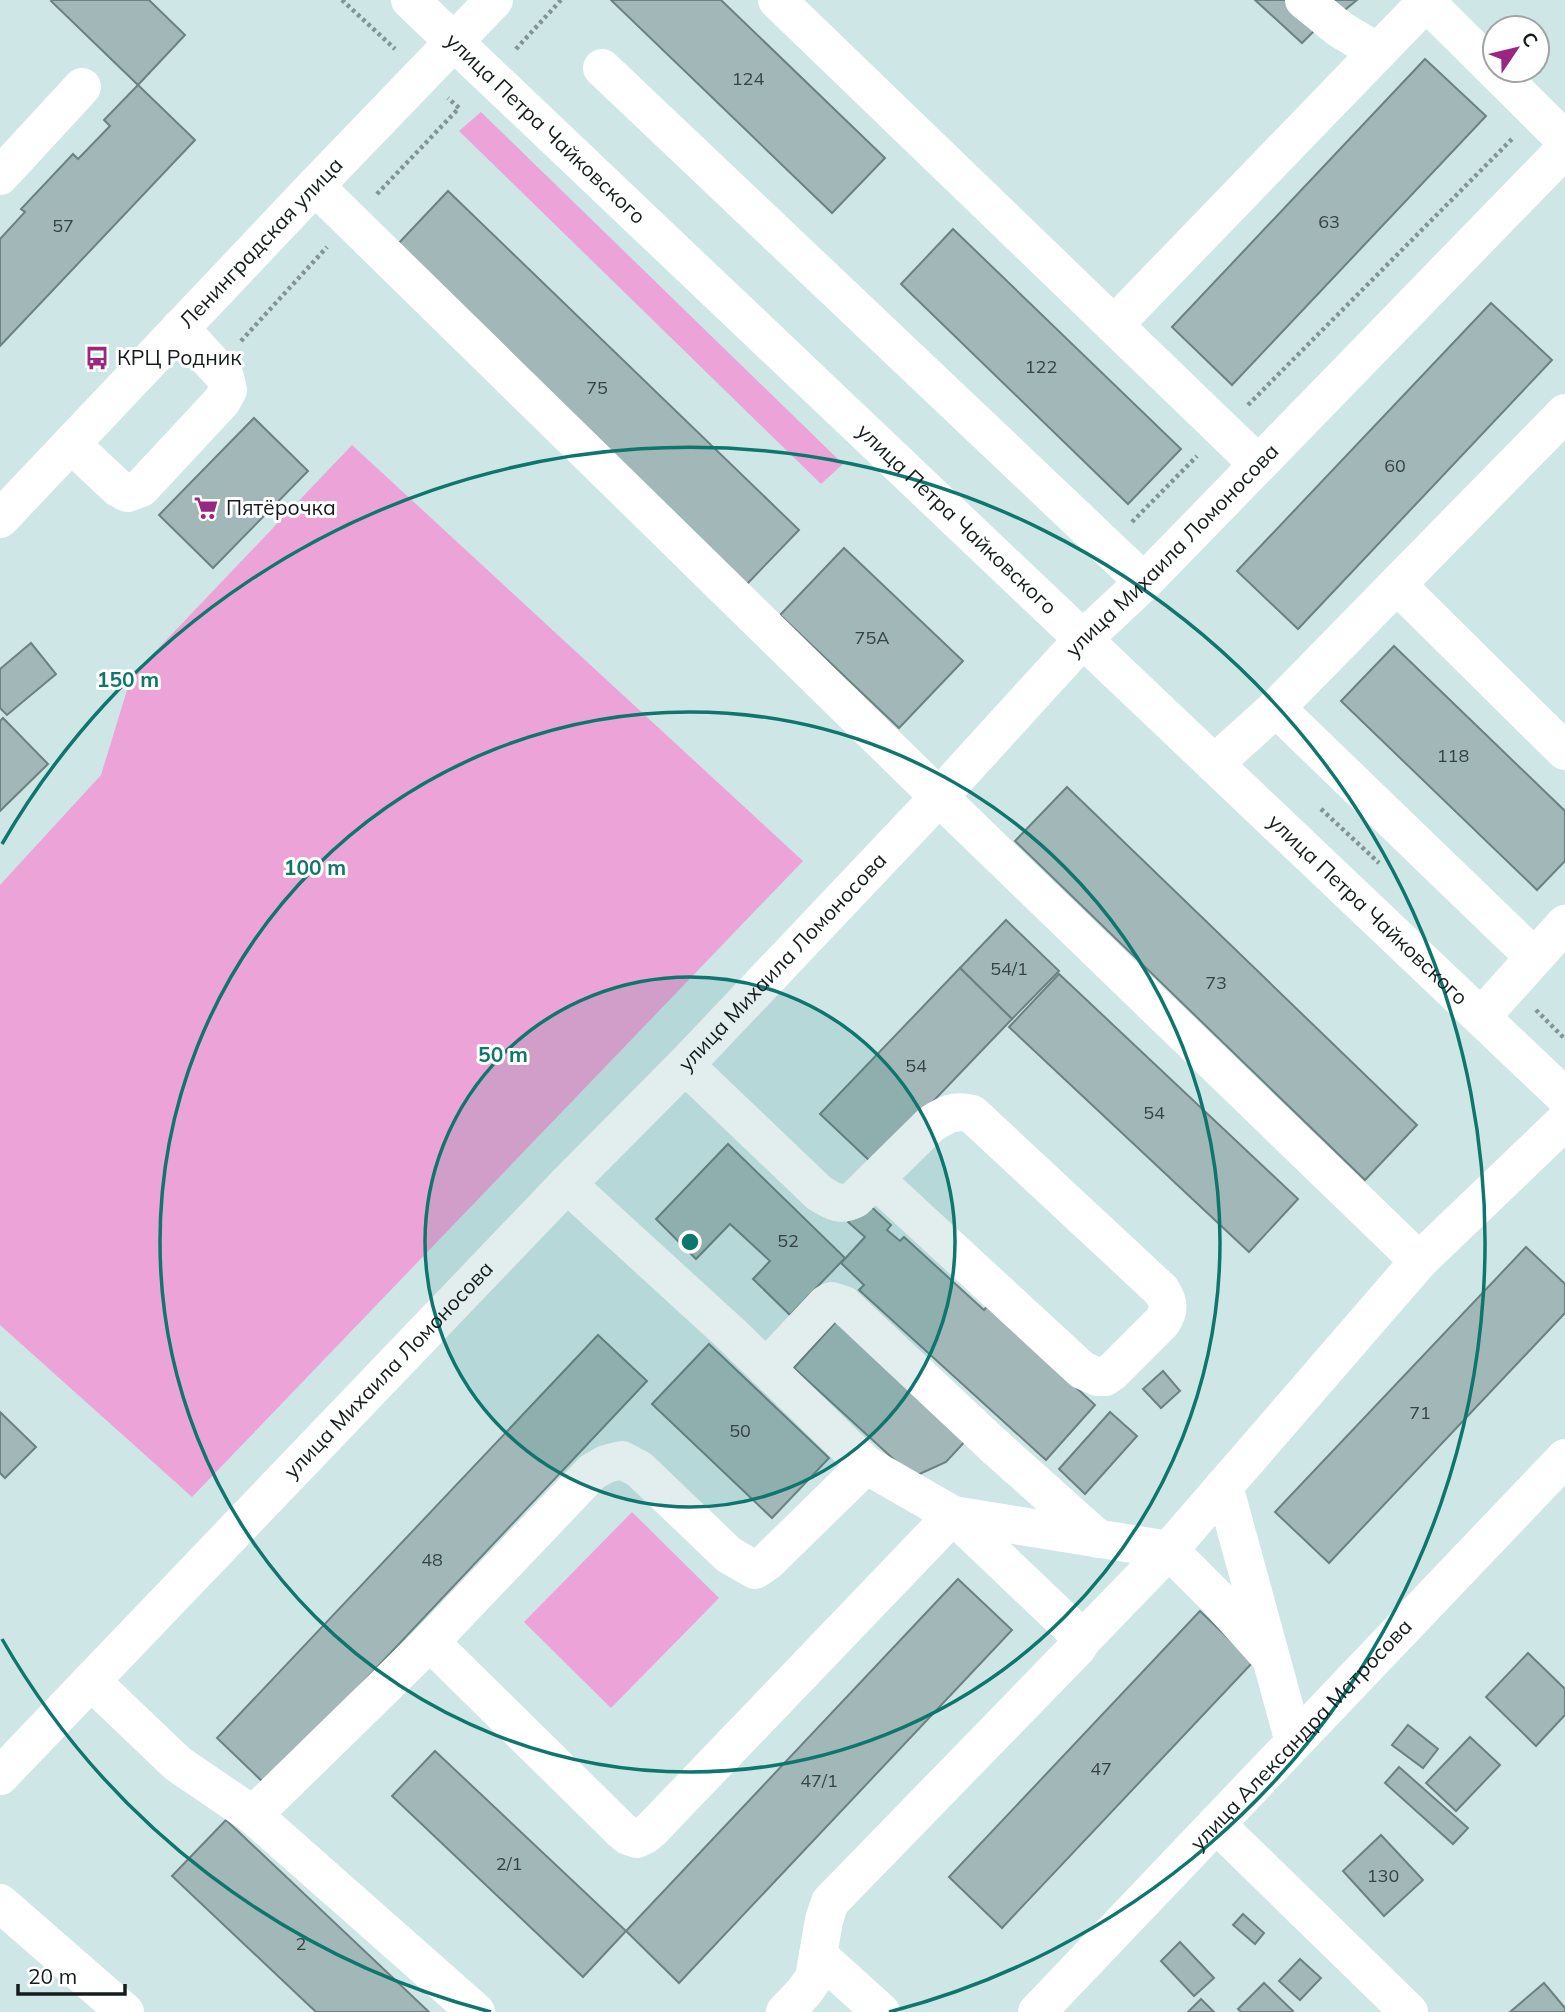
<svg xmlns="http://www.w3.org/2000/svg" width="1565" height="2012" font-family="Mulish,sans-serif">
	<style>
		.green { fill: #eca4d8 }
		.building { fill: #a1b7b8; stroke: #6c8182; stroke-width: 2 }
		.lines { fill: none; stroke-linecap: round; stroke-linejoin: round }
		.path { stroke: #839495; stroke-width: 4.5; stroke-dasharray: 3.5 3.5; stroke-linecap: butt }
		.minor { stroke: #fff; stroke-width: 38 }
		.ring { fill: none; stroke: #0f766e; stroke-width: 3.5 }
		.labels { text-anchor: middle; stroke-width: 6; stroke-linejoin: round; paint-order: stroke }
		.number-label { font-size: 18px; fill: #374343 }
		.street-label { font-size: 21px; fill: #141c1c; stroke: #fff }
		.poi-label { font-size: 21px; fill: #141c1c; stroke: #fff; text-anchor: start }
		.centre { fill: #0f766e; stroke: #fff; stroke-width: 3.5 }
		.ring-label { font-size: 21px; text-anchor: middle; font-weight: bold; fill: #0f766e; stroke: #fff; stroke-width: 6; stroke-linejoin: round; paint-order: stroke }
	</style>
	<rect width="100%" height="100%" fill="#cfe6e7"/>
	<g class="green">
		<path d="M481 112 843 464 821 484 459 131Z"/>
		<path d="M352 445 803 861 192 1497 0 1325V885L101 775 131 677Z"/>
		<path d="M632 1512 719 1598 611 1708 524 1622Z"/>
	</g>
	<g class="building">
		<path d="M52 0H149L185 35 138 85 51 1Z"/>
		<path d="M611 0H721L885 158 832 213Z"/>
		<path d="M1255 0H1291L1319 26 1302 43Z"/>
		<path d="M1330 0H1357L1341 13Z"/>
		<path d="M1425 59 1486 116 1232 385 1172 327Z"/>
		<path d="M138 85 195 140 0 346V239L25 212 21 209 73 154 78 159 110 126 104 120Z"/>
		<path d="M448 191 799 530 746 585 396 246Z"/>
		<path d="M953 229 1181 449 1128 504 901 284Z"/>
		<path d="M1491 303 1552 360 1298 629 1237 571Z"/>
		<path d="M254 418 308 471 213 568 159 515Z"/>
		<path d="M844 548 963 661 899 728 780 615Z"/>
		<path d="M31 643 56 674 7 715 0 708V669Z"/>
		<path d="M1394 646 1565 811V861L1537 890 1341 701Z"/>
		<path d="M3 718 48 764 0 811V721Z"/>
		<path d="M1067 787 1417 1125 1365 1180 1015 841Z"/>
		<path d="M1006 920 1059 971 1012 1019 960 968Z"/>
		<path d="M960 968 1012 1019 873 1164 820 1114Z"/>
		<path d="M1059 974 1298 1199 1249 1252 1009 1027Z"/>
		<path d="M728 1144 845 1258 790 1315 753 1279 770 1261 730 1224 696 1259 656 1219Z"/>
		<path d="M866 1202 891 1225 887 1230 900 1241 904 1237 984 1310 991 1302 1066 1378 1095 1405 1046 1460 859 1290 864 1285 841 1263 865 1237 848 1222Z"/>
		<path d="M1526 1247 1565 1284V1313L1329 1563 1275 1512Z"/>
		<path d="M843 1314 969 1437 946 1462 913 1477 794 1368Z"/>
		<path d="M598 1335 647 1381 266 1785 217 1738Z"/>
		<path d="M709 1344 829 1458 772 1518 652 1404Z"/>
		<path d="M1163 1371 1180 1391 1161 1408 1143 1389Z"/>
		<path d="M0 1412 36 1447 5 1478 0 1473Z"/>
		<path d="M1110 1412 1137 1436 1085 1494 1059 1469Z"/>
		<path d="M958 1579 1012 1630 679 1983 626 1931Z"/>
		<path d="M1200 1611 1253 1662 1002 1928 949 1877Z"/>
		<path d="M1528 1653 1565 1689V1715L1536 1746 1486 1697Z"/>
		<path d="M1408 1725 1438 1749 1423 1768 1392 1745Z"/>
		<path d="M1470 1737 1500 1765 1456 1811 1426 1783Z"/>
		<path d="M435 1751 626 1931 583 1977 392 1796Z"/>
		<path d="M1399 1767 1468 1828 1453 1844 1385 1783Z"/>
		<path d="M226 1820 429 2012H316L172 1876Z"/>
		<path d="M1381 1835 1423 1880 1384 1916 1343 1871Z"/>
		<path d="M1243 1914 1264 1933 1255 1944 1233 1925Z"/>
		<path d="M1180 1942 1214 1978 1194 1996 1161 1961Z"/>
		<path d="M1300 1959 1321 1978 1300 2000 1279 1981Z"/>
		<path d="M1264 1983 1293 2011 1292 2012H1241L1238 2009Z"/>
		<path d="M1544 1983 1565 2008V2012H1510Z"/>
		<path d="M1201 1999 1214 2012H1188Z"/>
	</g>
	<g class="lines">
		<g class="path">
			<path d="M342 0 395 49"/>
			<path d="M516 49 561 0"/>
			<path d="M377 194 459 108 448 98"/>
			<path d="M241 341 327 247"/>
			<path d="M1248 405 1513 138"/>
			<path d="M1132 522 1197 456"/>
			<path d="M1321 809 1379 863"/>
			<path d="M1536 1010 1565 1039"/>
		</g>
		<g class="minor">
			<path id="s1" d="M410 0 1565 1097"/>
			<path d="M777 0 1258 464"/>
			<path d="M1304 0 1341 30 1378 52"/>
			<path d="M1424 0 1565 140"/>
			<path d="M602 68 1144 582"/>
			<path d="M0 176 82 87"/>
			<path d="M315 186 939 797 1419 1261"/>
			<path d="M1114 325 1426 2"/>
			<path d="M71 444 118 488 127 493 141 488 222 401 228 390 225 377 180 328"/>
			<path id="s2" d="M0 519 315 186 494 0"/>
			<path d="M1397 585 1565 751"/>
			<path d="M1276 708 1534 957"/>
			<path d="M1214 764 1276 708 1565 413"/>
			<path d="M1481 1017 1565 924"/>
			<path d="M685 1065 819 1193C832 1201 840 1207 855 1199L931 1124C945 1115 955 1109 972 1114L1161 1290C1169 1302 1170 1310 1162 1322L1112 1372 1105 1377H1098L1082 1370 875 1179"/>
			<path d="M567 1184 731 1334 866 1465 953 1515 1083 1639"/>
			<path d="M766 1368 826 1304 831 1301 844 1305 992 1444 1098 1539"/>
			<path d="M1224 1486 1294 1742"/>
			<path d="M430 1642 621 1830 628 1836 637 1839 645 1835 652 1829 953 1515 1169 1550 1419 1261 1565 1121"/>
			<path d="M91 1681 178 1764 253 1815 430 1642 592 1472 606 1464 622 1460 639 1469 729 1555 755 1570 767 1562 866 1465"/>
			<path id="s3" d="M0 1776 567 1184 685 1065 939 797 1083 639 1144 582 1565 149"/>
			<path d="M253 1815 476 2012"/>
			<path d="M1216 1824 1409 2012"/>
			<path d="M0 1903 125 2012"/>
			<path d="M818 1955 881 2012"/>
			<path d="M785 2012 804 1992 814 1978 824 1920 830 1902 1077 1648 1083 1639 1169 1550 1216 1597 1270 1657"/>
			<path id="s4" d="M1037 2012 1565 1458"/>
		</g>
	</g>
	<circle cx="690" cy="1242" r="265" fill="#0f766e" fill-opacity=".12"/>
	<g class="ring">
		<circle cx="690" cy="1242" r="265"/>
		<circle cx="690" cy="1242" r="530"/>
		<path d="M491 2012A795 795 0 0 1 2 1639M2 844A795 795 0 1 1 889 2012"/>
	</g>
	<defs>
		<g id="bus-bare" transform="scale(1.89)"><path d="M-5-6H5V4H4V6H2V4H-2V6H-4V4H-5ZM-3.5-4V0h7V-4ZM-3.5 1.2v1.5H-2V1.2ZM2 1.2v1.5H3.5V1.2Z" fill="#992683" stroke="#fff" stroke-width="2.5" paint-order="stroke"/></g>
		<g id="supermarket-bare" transform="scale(1.89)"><path d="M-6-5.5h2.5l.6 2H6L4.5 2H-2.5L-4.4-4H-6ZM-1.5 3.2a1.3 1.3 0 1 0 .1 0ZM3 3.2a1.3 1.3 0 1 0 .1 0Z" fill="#992683" stroke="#fff" stroke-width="2.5" paint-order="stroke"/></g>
	</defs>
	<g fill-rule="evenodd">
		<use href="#bus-bare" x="97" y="358"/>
		<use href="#supermarket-bare" x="206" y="508"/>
	</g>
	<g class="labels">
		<g class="number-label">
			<text x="748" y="85">124</text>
			<text x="1329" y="228">63</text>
			<text x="63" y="232">57</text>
			<text x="1041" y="373">122</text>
			<text x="597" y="394">75</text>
			<text x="1395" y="472">60</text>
			<text x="872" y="644">75А</text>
			<text x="1453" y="762">118</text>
			<text x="1009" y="975">54/1</text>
			<text x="1216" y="989">73</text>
			<text x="916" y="1072">54</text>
			<text x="1154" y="1119">54</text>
			<text x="788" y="1247">52</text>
			<text x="1420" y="1419">71</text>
			<text x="740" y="1437">50</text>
			<text x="432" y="1566">48</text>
			<text x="1101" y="1775">47</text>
			<text x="819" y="1787">47/1</text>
			<text x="509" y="1870">2/1</text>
			<text x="1383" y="1882">130</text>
			<text x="301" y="1950">2</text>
		</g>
		<g class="street-label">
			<text dy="7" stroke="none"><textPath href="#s1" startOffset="187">улица Петра Чайковского</textPath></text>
			<text dy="7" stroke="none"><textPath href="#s2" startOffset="380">Ленинградская улица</textPath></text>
			<text dy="7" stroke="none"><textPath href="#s1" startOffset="754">улица Петра Чайковского</textPath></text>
			<text dy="7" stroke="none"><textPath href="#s3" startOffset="1696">улица Михаила Ломоносова</textPath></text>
			<text dy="7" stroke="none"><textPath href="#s1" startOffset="1321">улица Петра Чайковского</textPath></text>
			<text dy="7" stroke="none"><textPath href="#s3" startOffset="1129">улица Михаила Ломоносова</textPath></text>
			<text dy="7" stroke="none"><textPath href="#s3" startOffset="562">улица Михаила Ломоносова</textPath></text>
			<text dy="7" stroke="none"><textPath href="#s4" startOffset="383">улица Александра Матросова</textPath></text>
		</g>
		<g class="poi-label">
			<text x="117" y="365">КРЦ Родник</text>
			<text x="226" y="515">Пятёрочка</text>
		</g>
	</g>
	<circle cx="690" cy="1242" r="10" class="centre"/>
	<g class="ring-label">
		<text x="128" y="687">150 m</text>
		<text x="315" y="875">100 m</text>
		<text x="503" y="1062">50 m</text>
	</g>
	<g transform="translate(1516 49) rotate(55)"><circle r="33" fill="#ffffff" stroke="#a1a4a4" stroke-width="2"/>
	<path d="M0-5L12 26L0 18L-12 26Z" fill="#992683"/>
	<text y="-10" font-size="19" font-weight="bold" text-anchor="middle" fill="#141c1c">С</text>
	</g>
	<path d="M18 1984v10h107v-10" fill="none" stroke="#141c1c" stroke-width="3.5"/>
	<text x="28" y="1984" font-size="21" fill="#141c1c" stroke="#ffffff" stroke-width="5" paint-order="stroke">20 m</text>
</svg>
